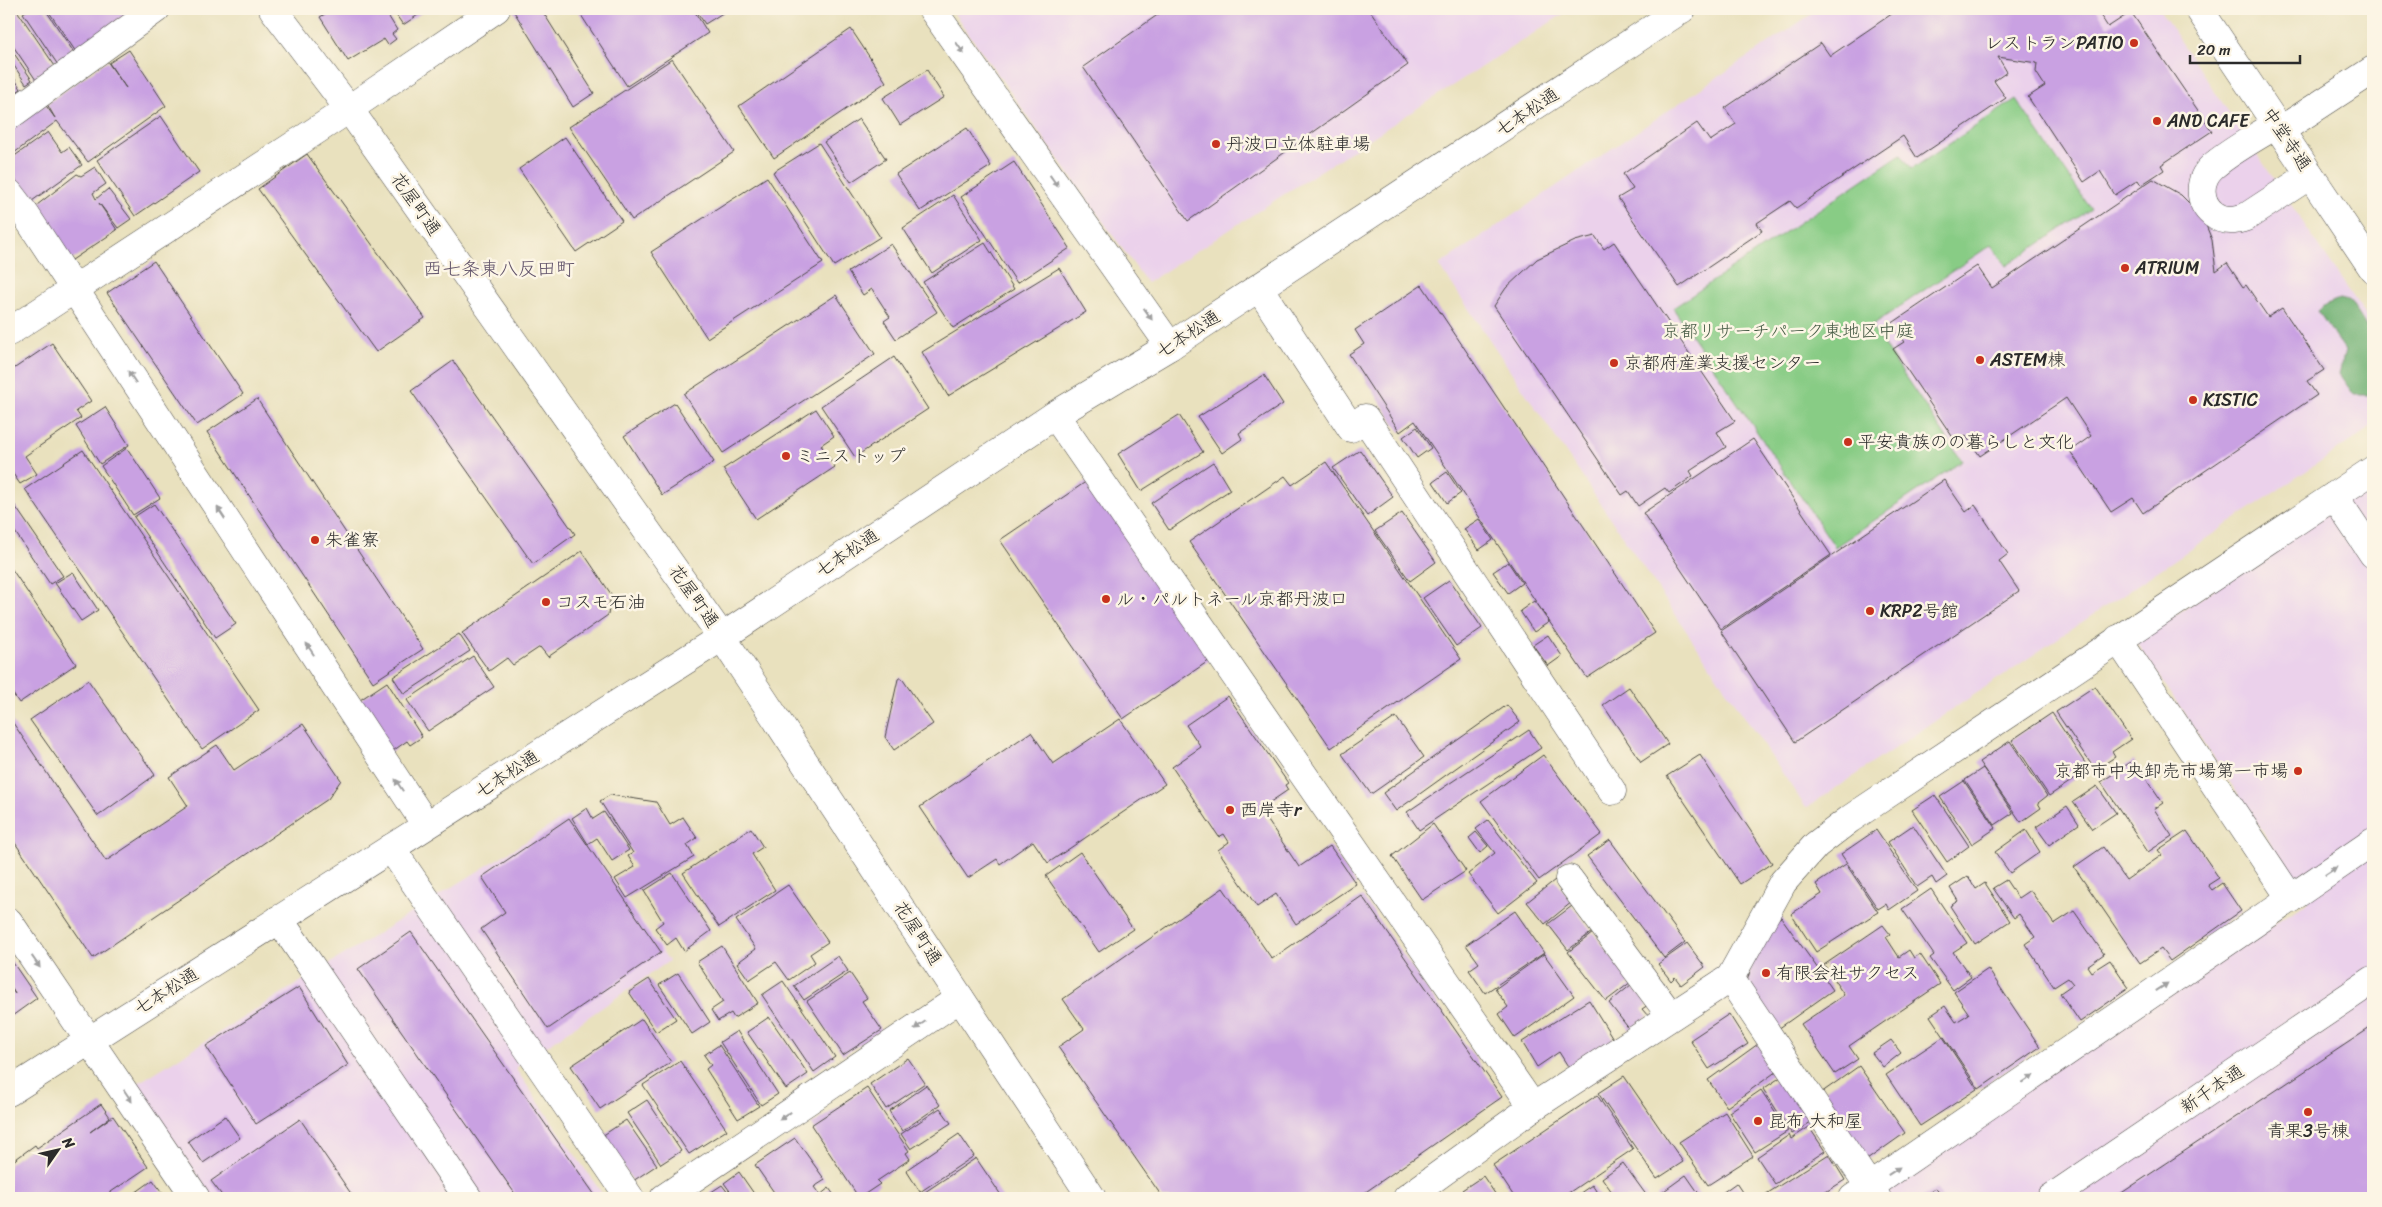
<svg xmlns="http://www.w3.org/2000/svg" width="2382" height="1207" font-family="Sriracha,'Klee One',sans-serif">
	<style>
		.built { fill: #ebd1eb }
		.green { fill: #88cc85; stroke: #5a7c58 }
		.forest { fill: #6eb072; stroke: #4c6e4e }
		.building { fill: #c9a1e2 }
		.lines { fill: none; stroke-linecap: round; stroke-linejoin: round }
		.minor-casing { stroke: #484641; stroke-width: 29 }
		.minor { stroke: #fff; stroke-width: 28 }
		.oneway { fill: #a0a0a0 }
		.poi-dot { fill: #c8321e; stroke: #fcf5e5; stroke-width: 2 }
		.labels { text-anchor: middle; stroke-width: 5; stroke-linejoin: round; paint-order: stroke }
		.poi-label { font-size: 18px; fill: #2b2b2b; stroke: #fcf5e5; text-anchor: start }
		.street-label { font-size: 18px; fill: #2b2b2b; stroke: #fcf5e5 }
		.park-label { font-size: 18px; fill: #475b46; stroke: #fcf5e5 }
		.neighbourhood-label { font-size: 19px; fill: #62546b; stroke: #fcf5e5 }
	</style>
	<rect width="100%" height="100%" fill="#fcf5e5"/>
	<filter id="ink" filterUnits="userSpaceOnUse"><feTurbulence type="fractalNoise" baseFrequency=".02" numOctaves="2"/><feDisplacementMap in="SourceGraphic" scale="10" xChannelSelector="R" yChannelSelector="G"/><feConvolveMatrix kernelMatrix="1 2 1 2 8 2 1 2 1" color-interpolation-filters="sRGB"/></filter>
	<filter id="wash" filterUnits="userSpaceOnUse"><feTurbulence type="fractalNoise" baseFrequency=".0096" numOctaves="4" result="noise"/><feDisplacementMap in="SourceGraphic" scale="20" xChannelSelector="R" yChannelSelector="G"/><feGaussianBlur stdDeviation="1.12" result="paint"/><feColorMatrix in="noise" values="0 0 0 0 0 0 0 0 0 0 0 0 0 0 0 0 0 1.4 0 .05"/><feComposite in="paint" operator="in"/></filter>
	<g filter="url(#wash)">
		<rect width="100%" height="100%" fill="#e9e1be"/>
		<g class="built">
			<path d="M951 9H1571L1147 283Z"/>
			<path d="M1819 9H2159L2373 326V426L1806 808 1439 265Z"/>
			<path d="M2373 484V1198H1859L2309 901 2136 641Z"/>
			<path d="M568 815 669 961 515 1068 605 1198H213L135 1085Z"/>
		</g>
		<path class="green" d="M2016 99 2091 209 2006 266 1991 245 1871 326 1962 461 1835 547 1673 308 1901 154 1912 169Z"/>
		<path class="forest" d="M2339 299 2351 302 2373 338V395H2354L2339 374 2345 351 2318 311 2327 304Z"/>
		<g id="blocks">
			<g class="building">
				<path d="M9 9H16L57 69 38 83 9 40Z"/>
				<path d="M29 9H45L75 54 58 65 23 13Z"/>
				<path d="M47 9H129L131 11 76 52Z"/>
				<path d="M333 9H384L397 30 392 34 396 39 388 45 384 39 348 61 320 17Z"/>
				<path d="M392 9H427L403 25Z"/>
				<path d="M515 9H541L594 93 573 107 513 10Z"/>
				<path d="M583 9H693L708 33 627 86 579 12Z"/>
				<path d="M695 9H729L705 24Z"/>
				<path d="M1166 9H1369L1408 65 1188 221 1083 67Z"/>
				<path d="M1899 9H2096L2108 27 2131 12 2212 131 2161 165 2164 170 2141 185 2138 180 2115 195 2100 171 2084 182 2028 97 2045 86 2036 72 2037 63 1998 57 2007 72 1994 81 2006 98 1917 158 1903 136 1796 208 1790 201 1757 223 1762 231 1679 287 1618 198 1633 189 1623 174 1697 123 1710 141 1736 124 1725 108 1821 43 1830 56Z"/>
				<path d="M851 29 886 82 774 158 739 106Z"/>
				<path d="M9 46 32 80 26 84 9 58Z"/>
				<path d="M129 50 166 106 88 162 57 121 10 156 9 130 44 103 55 118 47 104 107 61 126 88 109 63Z"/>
				<path d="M672 59 734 152 632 220 569 127Z"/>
				<path d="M9 70 21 89 9 97Z"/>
				<path d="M927 70 944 97 900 125 883 98Z"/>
				<path d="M161 116 199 172 135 216 97 160Z"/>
				<path d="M859 119 886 159 851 182 824 142Z"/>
				<path d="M967 128 991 166 920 211 896 174Z"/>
				<path d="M48 132 62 152 69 147 82 165 25 206 9 183V160Z"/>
				<path d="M565 137 622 221 576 252 519 169Z"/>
				<path d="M819 143 880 237 834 266 773 172Z"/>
				<path d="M307 154 425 318 376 352 258 189Z"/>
				<path d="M1014 162 1070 248 1017 283 961 197Z"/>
				<path d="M95 167 106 184 93 193 96 199 108 189 131 219 118 228 99 203 117 230 72 260 28 212 77 174 81 176Z"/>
				<path d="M767 177 823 263 707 338 651 252Z"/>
				<path d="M2153 179 2181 195 2194 208 2205 223 2212 240 2216 271 2227 263 2243 287 2246 285 2268 317 2282 308 2324 370 2307 381 2317 395 2143 513 2133 498 2111 512 2070 451 2091 436 2066 398 1980 456 1966 436 1956 442 1893 349 1904 342 1891 324 1977 266 1992 288Z"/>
				<path d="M953 195 982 240 932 273 903 228Z"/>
				<path d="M1595 236 1604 249 1614 242 1735 421 1717 432 1726 447 1690 471 1693 476 1669 493 1665 488 1638 506 1628 491 1622 495 1494 306 1506 288 1537 259 1575 241Z"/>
				<path d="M985 243 1014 289 953 328 923 282Z"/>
				<path d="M891 244 937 312 896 339 884 321 890 317 872 289 863 295 848 272Z"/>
				<path d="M154 261 243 394 197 425 107 293Z"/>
				<path d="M1059 268 1086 312 948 396 922 352Z"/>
				<path d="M1422 285 1655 633 1587 678 1415 421 1400 432 1349 354 1364 344 1355 330Z"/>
				<path d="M836 295 875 354 723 453 684 394Z"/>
				<path d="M52 343 91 401 76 411 81 418 25 456 37 474 20 484 9 468V372Z"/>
				<path d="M894 357 928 409 855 457 821 406Z"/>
				<path d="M453 361 575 534 533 564 411 391Z"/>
				<path d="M1264 375 1283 404 1239 433 1242 439 1222 453 1198 417Z"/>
				<path d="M257 399 423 649 373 682 207 432Z"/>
				<path d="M675 403 714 462 662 495 624 436Z"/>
				<path d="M105 407 129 445 100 464 76 426Z"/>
				<path d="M816 409 834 436 821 445 835 467 756 519 723 469Z"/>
				<path d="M1179 415 1203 452 1141 491 1118 454Z"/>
				<path d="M1417 427 1431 448 1417 458 1403 437Z"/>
				<path d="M1753 439 1831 555 1721 629 1643 513Z"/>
				<path d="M127 448 160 498 133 515 101 466Z"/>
				<path d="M83 450 259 710 202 749 25 489Z"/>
				<path d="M1360 450 1393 497 1367 516 1333 468Z"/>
				<path d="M1213 462 1230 490 1169 530 1151 503Z"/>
				<path d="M1326 462 1461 659 1331 748 1189 542 1285 476 1292 485Z"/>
				<path d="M1447 472 1461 493 1447 503 1433 482Z"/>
				<path d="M1090 479 1213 658 1123 719 1000 540Z"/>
				<path d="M1944 480 1966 512 1975 505 2008 554 1999 561 2019 591 1795 742 1721 631Z"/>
				<path d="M11 500 63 576 50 584 9 523V501Z"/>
				<path d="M154 504 236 624 215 638 134 517Z"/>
				<path d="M1402 513 1436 562 1410 581 1375 531Z"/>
				<path d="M1479 519 1493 540 1479 550 1464 529Z"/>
				<path d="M582 551 611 594 608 615 548 657 540 647 513 665 507 658 489 671 462 633Z"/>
				<path d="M1508 562 1522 583 1508 593 1493 572Z"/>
				<path d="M9 565 76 664 19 703 9 688Z"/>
				<path d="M73 572 98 610 81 621 55 583Z"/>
				<path d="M1449 580 1482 628 1456 646 1423 598Z"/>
				<path d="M1534 601 1549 622 1534 632 1520 611Z"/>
				<path d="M459 634 470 651 404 694 393 677Z"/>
				<path d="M1548 635 1562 656 1548 666 1533 645Z"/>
				<path d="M473 656 494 687 428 731 407 700Z"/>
				<path d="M901 677 933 724 894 750 885 737 898 679Z"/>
				<path d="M88 680 155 775 98 816 30 720Z"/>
				<path d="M387 682 422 737 410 745 407 741 387 755 354 704Z"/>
				<path d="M2095 686 2131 739 2112 752 2115 757 2095 770 2056 712Z"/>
				<path d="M1629 687 1668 744 1641 762 1603 705Z"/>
				<path d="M1228 696 1288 783 1285 785 1288 790 1260 809 1299 867 1330 846 1356 884 1296 924 1276 894 1257 907 1218 850 1229 842 1224 834 1219 837 1172 767 1201 747 1186 725Z"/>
				<path d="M1507 705 1520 722 1396 811 1383 793Z"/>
				<path d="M2052 713 2089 769 2049 796 2012 740Z"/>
				<path d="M9 717 106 861 188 806 169 777 217 745 234 770 303 724 341 780 328 799 93 958 9 834Z"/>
				<path d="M1396 717 1424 757 1371 794 1342 754Z"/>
				<path d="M1120 719 1165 784 1048 863 1033 841 1000 864 997 859 968 878 920 807 1031 732 1053 764Z"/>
				<path d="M1529 730 1541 748 1419 830 1407 812Z"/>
				<path d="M2010 741 2047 796 2038 803 2041 808 2021 822 1979 762Z"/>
				<path d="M1543 755 1602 834 1539 880 1481 801Z"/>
				<path d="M1700 755 1772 863 1740 884 1667 776Z"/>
				<path d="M2134 760 2163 803 2154 809 2172 836 2148 852 2101 782Z"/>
				<path d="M1983 768 2013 813 1995 825 1965 780Z"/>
				<path d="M1964 781 1996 828 1972 844 1940 797Z"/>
				<path d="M2097 786 2116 813 2092 829 2073 802Z"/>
				<path d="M610 795 656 802 670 825 683 817 697 838 687 845 694 857 627 898 615 879 635 867 628 856 633 853 600 801Z"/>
				<path d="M1935 795 1969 846 1947 862 1912 810Z"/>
				<path d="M2067 806 2079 824 2049 845 2036 827Z"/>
				<path d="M587 808 593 819 604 812 629 850 612 861 597 838 588 844 572 818Z"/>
				<path d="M569 818 661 952 548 1029 481 929 505 912 482 877Z"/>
				<path d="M1488 820 1537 883 1498 913 1468 874 1495 853 1476 829Z"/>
				<path d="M1433 824 1466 871 1422 900 1392 856Z"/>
				<path d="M1913 825 1947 876 1936 884 1932 877 1917 887 1888 842Z"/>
				<path d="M751 828 763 847 752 854 775 890 719 927 683 873Z"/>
				<path d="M1876 830 1917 891 1889 910 1886 904 1878 909 1841 854Z"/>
				<path d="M2026 830 2040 852 2010 873 1995 852Z"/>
				<path d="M2187 831 2219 878 2208 885 2212 890 2222 883 2241 911 2170 961 2161 949 2140 963 2074 867 2103 847 2126 880 2162 855 2158 850Z"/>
				<path d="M1476 832 1488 846 1480 853 1469 838Z"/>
				<path d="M1610 840 1685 942 1664 958 1587 856Z"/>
				<path d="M1080 852 1133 929 1099 952 1046 876Z"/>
				<path d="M1846 864 1878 912 1816 952 1791 914 1822 894 1816 884Z"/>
				<path d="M672 873 711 931 684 951 676 938 667 945 655 928 663 922 644 891Z"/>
				<path d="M1968 876 1976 889 1985 883 2010 921 1975 944 1950 906 1958 901 1950 888Z"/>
				<path d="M1555 880 1572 902 1545 924 1527 902Z"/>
				<path d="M2006 880 2018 898 2030 890 2054 924 2074 911 2104 954 2087 966 2091 972 2110 960 2129 988 2080 1022 2060 993 2073 984 2068 978 2054 987 2025 944 2035 937 2019 914 2014 918 1993 888Z"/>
				<path d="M788 885 828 942 810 954 815 962 789 980 776 962 749 980 737 963 756 949 736 920Z"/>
				<path d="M1223 888 1272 959 1362 896 1502 1097 1357 1198H1163L1058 1047 1084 1029 1063 999Z"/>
				<path d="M1931 889 1967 943 1953 952 1971 977 1953 990 1930 958 1934 955 1902 909Z"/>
				<path d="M1572 906 1592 932 1568 950 1548 924Z"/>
				<path d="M1515 911 1544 953 1485 993 1469 970 1479 963 1466 945Z"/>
				<path d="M1781 917 1833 990 1778 1029 1746 985 1761 931Z"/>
				<path d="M1883 925 1890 934 1886 937 1899 957 1909 950 1914 958 1920 954 1940 984 1849 1046 1858 1059 1835 1074 1801 1024 1844 995 1824 965Z"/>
				<path d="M411 932 597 1198H518L358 969Z"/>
				<path d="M1593 933 1631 982 1606 1001 1568 952Z"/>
				<path d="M1687 943 1705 967 1681 985 1675 977 1671 981 1658 964Z"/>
				<path d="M722 946 758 1003 734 1018 731 1013 718 1021 711 1010 723 1002 697 962Z"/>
				<path d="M1544 954 1574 996 1515 1038 1499 1014 1508 1007 1495 989Z"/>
				<path d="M838 956 848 971 804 1000 794 986Z"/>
				<path d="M9 957 37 998 12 1016 9 1011V985L15 994 9 984Z"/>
				<path d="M1988 969 2040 1047 1979 1089 1930 1016 1945 1006 1956 1022 1969 1014 1954 992Z"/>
				<path d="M678 973 710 1022 692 1034 659 985Z"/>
				<path d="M850 973 867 998 862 1001 882 1030 843 1055 807 1001Z"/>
				<path d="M649 979 676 1019 656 1032 629 992Z"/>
				<path d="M783 981 835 1057 814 1072 762 995Z"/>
				<path d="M1632 984 1648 1005 1642 1009 1648 1016 1630 1030 1609 1003Z"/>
				<path d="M299 987 348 1065 256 1124 206 1046Z"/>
				<path d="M1589 1000 1614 1040 1569 1068 1559 1052 1537 1067 1522 1042Z"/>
				<path d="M1729 1014 1748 1044 1709 1069 1690 1040Z"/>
				<path d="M769 1017 808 1074 786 1089 747 1032Z"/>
				<path d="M642 1019 671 1062 600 1109 571 1066Z"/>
				<path d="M2373 1026V1198H2114Z"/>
				<path d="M737 1031 778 1094 761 1105 720 1042Z"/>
				<path d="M1943 1037 1977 1089 1920 1126 1886 1075Z"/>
				<path d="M1891 1040 1901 1053 1883 1067 1872 1053Z"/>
				<path d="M1758 1044 1777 1071 1727 1107 1708 1080Z"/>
				<path d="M719 1045 759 1106 738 1119 706 1069 711 1065 704 1055Z"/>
				<path d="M908 1058 925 1083 886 1109 870 1084Z"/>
				<path d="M680 1061 727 1130 689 1154 643 1085Z"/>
				<path d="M1859 1066 1905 1133 1864 1162 1818 1095Z"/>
				<path d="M1624 1076 1683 1162 1657 1179 1598 1093Z"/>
				<path d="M1781 1077 1811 1122 1792 1134 1763 1089Z"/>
				<path d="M926 1085 940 1105 902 1131 889 1111Z"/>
				<path d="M867 1088 909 1151 906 1153 910 1159 877 1181 880 1184 859 1198 811 1125Z"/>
				<path d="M1761 1090 1788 1131 1755 1152 1729 1112Z"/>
				<path d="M1597 1095 1633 1149 1561 1198H1515L1493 1165Z"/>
				<path d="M647 1100 681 1151 661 1164 627 1113Z"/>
				<path d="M101 1104 110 1117 90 1132 113 1116 148 1167 102 1198H9V1164L35 1145 37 1148Z"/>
				<path d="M940 1108 951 1123 911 1149 901 1134Z"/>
				<path d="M1725 1112 1753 1156 1708 1185 1679 1142Z"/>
				<path d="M225 1116 240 1138 203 1163 188 1141Z"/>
				<path d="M300 1119 354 1198H224L211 1181Z"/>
				<path d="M626 1120 657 1165 633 1181 602 1136Z"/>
				<path d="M1809 1127 1825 1151 1775 1184 1757 1157 1789 1135 1791 1139Z"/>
				<path d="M959 1134 974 1156 920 1192 906 1170Z"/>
				<path d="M795 1138 825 1180 814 1187 820 1195 829 1188 836 1198H778L755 1165Z"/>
				<path d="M1829 1154 1845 1180 1816 1198H1760Z"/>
				<path d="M976 1158 1003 1198H916Z"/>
				<path d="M1623 1163 1647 1196 1644 1198H1603L1612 1192 1602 1178Z"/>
				<path d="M739 1172 757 1198H735L724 1183Z"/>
				<path d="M1686 1175 1702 1198H1658L1657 1196Z"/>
				<path d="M1483 1176 1498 1198H1467L1462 1190Z"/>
				<path d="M153 1180 166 1198H128Z"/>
				<path d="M1736 1183 1746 1198H1715Z"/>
				<path d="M722 1185 732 1198H702Z"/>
				<path d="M1592 1185 1601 1198H1573Z"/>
				<path d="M1936 1188 1942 1198H1920Z"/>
			</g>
		</g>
	</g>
	<g filter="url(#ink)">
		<use href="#blocks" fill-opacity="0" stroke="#484641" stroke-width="1"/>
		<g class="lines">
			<g class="minor-casing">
				<g id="minor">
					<path d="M273 9 349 109 722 637 1092 1198"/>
					<path d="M932 9 1170 346"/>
					<path d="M2199 9 2373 269"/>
					<path d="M9 116 156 9"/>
					<path d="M2277 124C2257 137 2230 151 2212 167 2198 180 2198 202 2213 214 2223 222 2235 221 2246 217L2310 175"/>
					<path d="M2281 130 2373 70"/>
					<path d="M9 193 25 214 426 825"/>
					<path d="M1259 288 1351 428 1365 418 1612 791"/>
					<path d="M9 332 349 109 496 9"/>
					<path d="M1055 415 1533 1107"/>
					<path d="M2334 496 2373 554"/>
					<path d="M2118 639 2291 899"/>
					<path d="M391 848 630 1198"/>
					<path d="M1569 879 1671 1016"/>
					<path d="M279 919 468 1198"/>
					<path d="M9 922 196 1198"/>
					<path d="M1730 978 1877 1198"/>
					<path d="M9 1092 722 637 1055 415 1170 346 1682 9"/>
					<path d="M664 1198 960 998"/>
					<path d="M1407 1198 1533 1107 1730 978 1783 882 1816 845 1850 819 2373 470"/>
					<path d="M1853 1198 2373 842"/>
					<path d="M2051 1198 2373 980"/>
				</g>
			</g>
			<use href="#minor" class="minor"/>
		</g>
		<defs><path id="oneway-solid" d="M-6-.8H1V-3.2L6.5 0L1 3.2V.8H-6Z" transform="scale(1.25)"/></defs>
		<g class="oneway">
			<use href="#oneway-solid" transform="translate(960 48) rotate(55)"/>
			<use href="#oneway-solid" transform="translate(1054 181) rotate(55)"/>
			<use href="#oneway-solid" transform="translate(1148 314) rotate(55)"/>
			<use href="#oneway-solid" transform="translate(132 377) rotate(-123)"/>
			<use href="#oneway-solid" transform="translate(221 513) rotate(-123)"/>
			<use href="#oneway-solid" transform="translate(310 649) rotate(-123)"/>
			<use href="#oneway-solid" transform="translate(399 785) rotate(-123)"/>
			<use href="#oneway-solid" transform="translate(2331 871) rotate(-34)"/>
			<use href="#oneway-solid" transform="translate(36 962) rotate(55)"/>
			<use href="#oneway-solid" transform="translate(2162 987) rotate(-34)"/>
			<use href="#oneway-solid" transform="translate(920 1025) rotate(145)"/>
			<use href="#oneway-solid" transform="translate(2028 1079) rotate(-34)"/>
			<use href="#oneway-solid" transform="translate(128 1096) rotate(56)"/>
			<use href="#oneway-solid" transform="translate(785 1116) rotate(146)"/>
			<use href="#oneway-solid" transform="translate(1894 1171) rotate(-34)"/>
		</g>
	</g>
	<g class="poi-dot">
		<circle cx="2134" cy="43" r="5"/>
		<circle cx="2157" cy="121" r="5"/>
		<circle cx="1216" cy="144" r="5"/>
		<circle cx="2125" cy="268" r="5"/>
		<circle cx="1980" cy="360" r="5"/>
		<circle cx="1614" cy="363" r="5"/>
		<circle cx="2193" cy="400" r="5"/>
		<circle cx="1848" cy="442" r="5"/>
		<circle cx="786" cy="456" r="5"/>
		<circle cx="315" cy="540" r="5"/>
		<circle cx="1106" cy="599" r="5"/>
		<circle cx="546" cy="602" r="5"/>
		<circle cx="1870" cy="611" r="5"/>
		<circle cx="2298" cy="771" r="5"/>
		<circle cx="1230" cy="810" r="5"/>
		<circle cx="1766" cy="973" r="5"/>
		<circle cx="2308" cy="1112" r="5"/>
		<circle cx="1758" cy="1121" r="5"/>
	</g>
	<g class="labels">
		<g class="poi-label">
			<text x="2124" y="49" text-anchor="end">レストランPATIO</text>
			<text x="2167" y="127">AND CAFE</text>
			<text x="1226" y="150">丹波口立体駐車場</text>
			<text x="2135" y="274">ATRIUM</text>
			<text x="1990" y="366">ASTEM棟</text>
			<text x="1624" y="369">京都府産業支援センター</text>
			<text x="2203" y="406">KISTIC</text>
			<text x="1858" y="448">平安貴族のの暮らしと文化</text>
			<text x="796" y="462">ミニストップ</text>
			<text x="325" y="546">朱雀寮</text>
			<text x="1116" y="605">ル・パルトネール京都丹波口</text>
			<text x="556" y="608">コスモ石油</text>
			<text x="1880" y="617">KRP2号館</text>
			<text x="2288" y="777" text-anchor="end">京都市中央卸売市場第一市場</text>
			<text x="1240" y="816">西岸寺r</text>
			<text x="1776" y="979">有限会社サクセス</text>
			<text x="1768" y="1127">昆布 大和屋</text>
			<text x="2308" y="1137" text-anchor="middle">青果3号棟</text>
		</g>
		<g class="street-label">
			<text transform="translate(1527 112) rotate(-34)" y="6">七本松通</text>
			<text transform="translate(2287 139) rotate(56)" y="6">中堂寺通</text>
			<text transform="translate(416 204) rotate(55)" y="6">花屋町通</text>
			<text transform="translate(1188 334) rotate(-33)" y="6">七本松通</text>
			<text transform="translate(847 553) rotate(-34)" y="6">七本松通</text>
			<text transform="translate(694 596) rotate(55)" y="6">花屋町通</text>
			<text transform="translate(507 774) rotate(-33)" y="6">七本松通</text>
			<text transform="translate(918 933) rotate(57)" y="6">花屋町通</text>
			<text transform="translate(166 991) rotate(-32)" y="6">七本松通</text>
			<text transform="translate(2212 1089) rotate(-34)" y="6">新千本通</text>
		</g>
		<g class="park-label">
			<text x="1788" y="337">京都リサーチパーク東地区中庭</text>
		</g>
		<g class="neighbourhood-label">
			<text x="499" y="275">西七条東八反田町</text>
		</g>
	</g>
	<rect width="2382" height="1207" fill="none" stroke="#fcf5e5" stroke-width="30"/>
	<g transform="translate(58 1150) rotate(56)" stroke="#fcf5e5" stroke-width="4" paint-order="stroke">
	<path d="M0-4L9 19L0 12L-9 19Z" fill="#2b2b2b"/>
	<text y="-8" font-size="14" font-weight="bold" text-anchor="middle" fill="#2b2b2b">N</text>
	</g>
	<path d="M2190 55v8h110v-8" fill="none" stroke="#2b2b2b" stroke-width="2.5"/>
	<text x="2197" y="55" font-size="15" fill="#2b2b2b" stroke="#fcf5e5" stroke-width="4" paint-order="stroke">20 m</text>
</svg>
